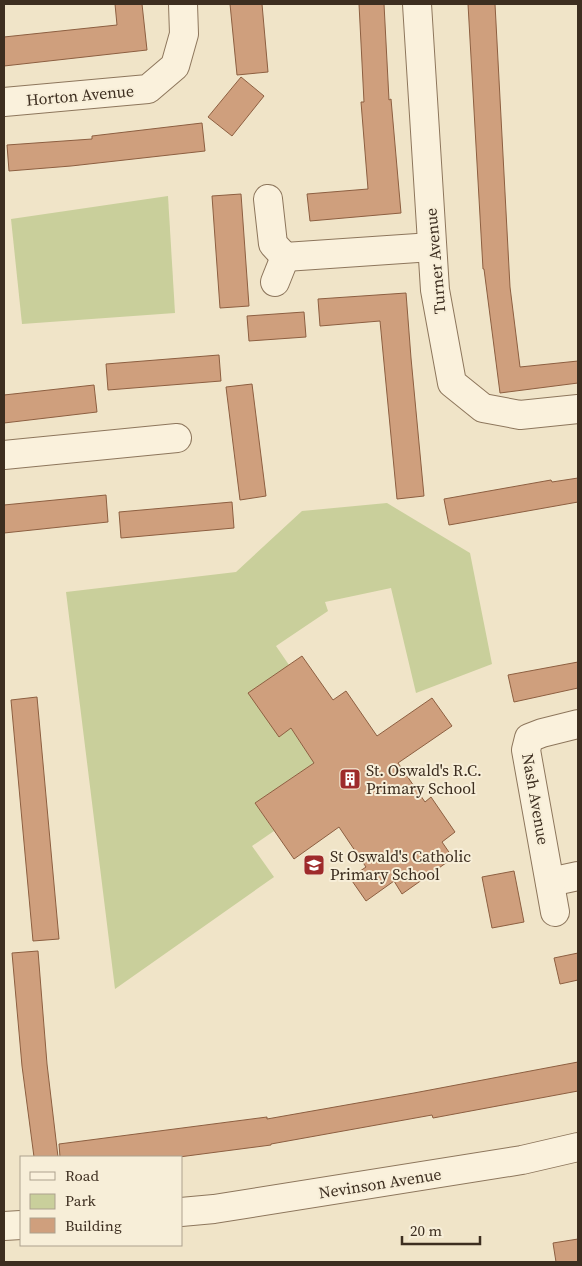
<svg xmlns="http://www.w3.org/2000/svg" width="582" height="1266" font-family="'Source Serif 4',serif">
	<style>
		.green { fill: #c9cf9b }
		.building { fill: #cf9f7d; stroke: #8d5f41 }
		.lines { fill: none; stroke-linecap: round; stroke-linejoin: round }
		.minor-casing { stroke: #8d765c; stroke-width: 30 }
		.minor { stroke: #faf1dc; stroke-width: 28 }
		.labels { text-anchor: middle; stroke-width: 4; stroke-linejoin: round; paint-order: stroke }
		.street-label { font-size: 16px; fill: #3d2e20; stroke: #f7eed8 }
		.poi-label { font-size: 16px; fill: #3d2e20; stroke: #f7eed8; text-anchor: start }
	</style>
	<rect width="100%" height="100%" fill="#f0e4c8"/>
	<g class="green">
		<path d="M168 196 175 313 22 324 11 219Z"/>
		<path d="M387 503 470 553 492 664 416 693 391 588 325 602 328 611 276 646 289 665 291 728 314 763 255 803 274 831 252 846 274 877 115 989 66 592 236 572 302 511Z"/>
	</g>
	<g class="building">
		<path d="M115 4H142L147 50 4 66V37L117 25Z"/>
		<path d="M230 4H262L268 72 237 75Z"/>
		<path d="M359 4H384L389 100 391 99 401 213 310 221 307 194 368 189 361 102H364Z"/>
		<path d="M468 4H495L510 287 520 367 578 361V383L500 393 484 269H483Z"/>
		<path d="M241 77 264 96 232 136 208 117Z"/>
		<path d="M202 123 205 151 71 166 9 171 7 145 92 139V136Z"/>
		<path d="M241 194 249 306 220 308 212 196Z"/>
		<path d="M406 293 411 358 424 496 397 499 380 321 320 326 318 299Z"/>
		<path d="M304 312 306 337 249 341 247 316Z"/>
		<path d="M219 355 221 381 108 390 106 364Z"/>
		<path d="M252 384 266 496 240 500 226 387Z"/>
		<path d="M94 385 97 412 4 423V395Z"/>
		<path d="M578 478V502L449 525 444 499 551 480 552 482Z"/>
		<path d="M106 495 108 522 4 533V505Z"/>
		<path d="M232 502 234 528 121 538 119 512Z"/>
		<path d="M302 656 333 700 346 691 377 736 432 698 452 726 398 763 425 802 431 797 455 832 442 842 453 858 402 894 394 881 366 901 350 878 366 867 339 827 294 859 255 803 314 763 291 728 279 737 248 693Z"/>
		<path d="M578 662V688L514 702 508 675Z"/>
		<path d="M37 697 59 939 33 941 11 700Z"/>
		<path d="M514 871 524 922 492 928 482 877Z"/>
		<path d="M38 951 47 1064 58 1157H34L22 1066 12 953Z"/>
		<path d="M578 953V980L560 984 554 958Z"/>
		<path d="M578 1062V1091L433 1118 432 1115 271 1144V1145L179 1157H60L59 1144 267 1117V1119L414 1093Z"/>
		<path d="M578 1239V1262H556L553 1243Z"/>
	</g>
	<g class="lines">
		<g class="minor-casing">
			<g id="minor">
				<path d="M417 4 435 290 452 383 483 408 520 415 578 409"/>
				<path d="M4 102 148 89 175 66 184 34 183 4"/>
				<path d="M268 199 273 244 285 257 432 247"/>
				<path d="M275 282 285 257"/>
				<path d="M4 455 177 438"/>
				<path d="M550 882 578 876"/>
				<path d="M555 912 526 750 529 738 542 733 578 724"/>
				<path d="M181 1212 214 1209 522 1160 578 1147"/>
				<path d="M4 1226 21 1225"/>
			</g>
		</g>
		<use href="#minor" class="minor"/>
	</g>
	<defs>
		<g id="building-square" transform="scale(1.125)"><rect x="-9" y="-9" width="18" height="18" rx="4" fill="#9e2a2b" stroke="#f7eed8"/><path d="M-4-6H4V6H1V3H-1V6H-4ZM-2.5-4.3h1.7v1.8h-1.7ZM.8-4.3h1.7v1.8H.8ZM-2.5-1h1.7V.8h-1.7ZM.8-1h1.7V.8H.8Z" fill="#fff"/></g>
		<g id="school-square" transform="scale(1.125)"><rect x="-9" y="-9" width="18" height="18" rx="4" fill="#9e2a2b" stroke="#f7eed8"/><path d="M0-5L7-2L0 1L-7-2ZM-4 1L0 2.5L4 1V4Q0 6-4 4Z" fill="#fff"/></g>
	</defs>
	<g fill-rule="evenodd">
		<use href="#building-square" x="350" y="779"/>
		<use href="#school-square" x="314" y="865"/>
	</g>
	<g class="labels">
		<g class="street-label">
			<text transform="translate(80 95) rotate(-5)" y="6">Horton Avenue</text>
			<text transform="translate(435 261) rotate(-95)" y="6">Turner Avenue</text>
			<text transform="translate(536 799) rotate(80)" y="6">Nash Avenue</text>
			<text transform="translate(380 1183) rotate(-9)" y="6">Nevinson Avenue</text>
		</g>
		<g class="poi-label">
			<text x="366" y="776">St. Oswald's R.C.<tspan x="366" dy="18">Primary School</tspan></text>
			<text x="330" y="862">St Oswald's Catholic<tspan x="330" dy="18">Primary School</tspan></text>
		</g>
	</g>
	<rect width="582" height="1266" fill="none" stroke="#3d2e20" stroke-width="10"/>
	<rect x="20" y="1156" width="162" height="90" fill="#f7eed8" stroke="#ada18e"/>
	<rect x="30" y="1172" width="25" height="8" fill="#faf1dc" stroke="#ada18e"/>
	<text x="65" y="1181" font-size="15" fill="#3d2e20">Road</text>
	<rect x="30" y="1194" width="25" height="15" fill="#c9cf9b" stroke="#ada18e"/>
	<text x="65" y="1206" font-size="15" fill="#3d2e20">Park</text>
	<rect x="30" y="1218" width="25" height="15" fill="#cf9f7d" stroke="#ada18e"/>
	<text x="65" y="1231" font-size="15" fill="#3d2e20">Building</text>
	<path d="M402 1236v8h78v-8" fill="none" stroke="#3d2e20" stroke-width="2.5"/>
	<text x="410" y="1236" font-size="15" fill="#3d2e20" stroke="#f7eed8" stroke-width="4" paint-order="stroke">20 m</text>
</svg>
